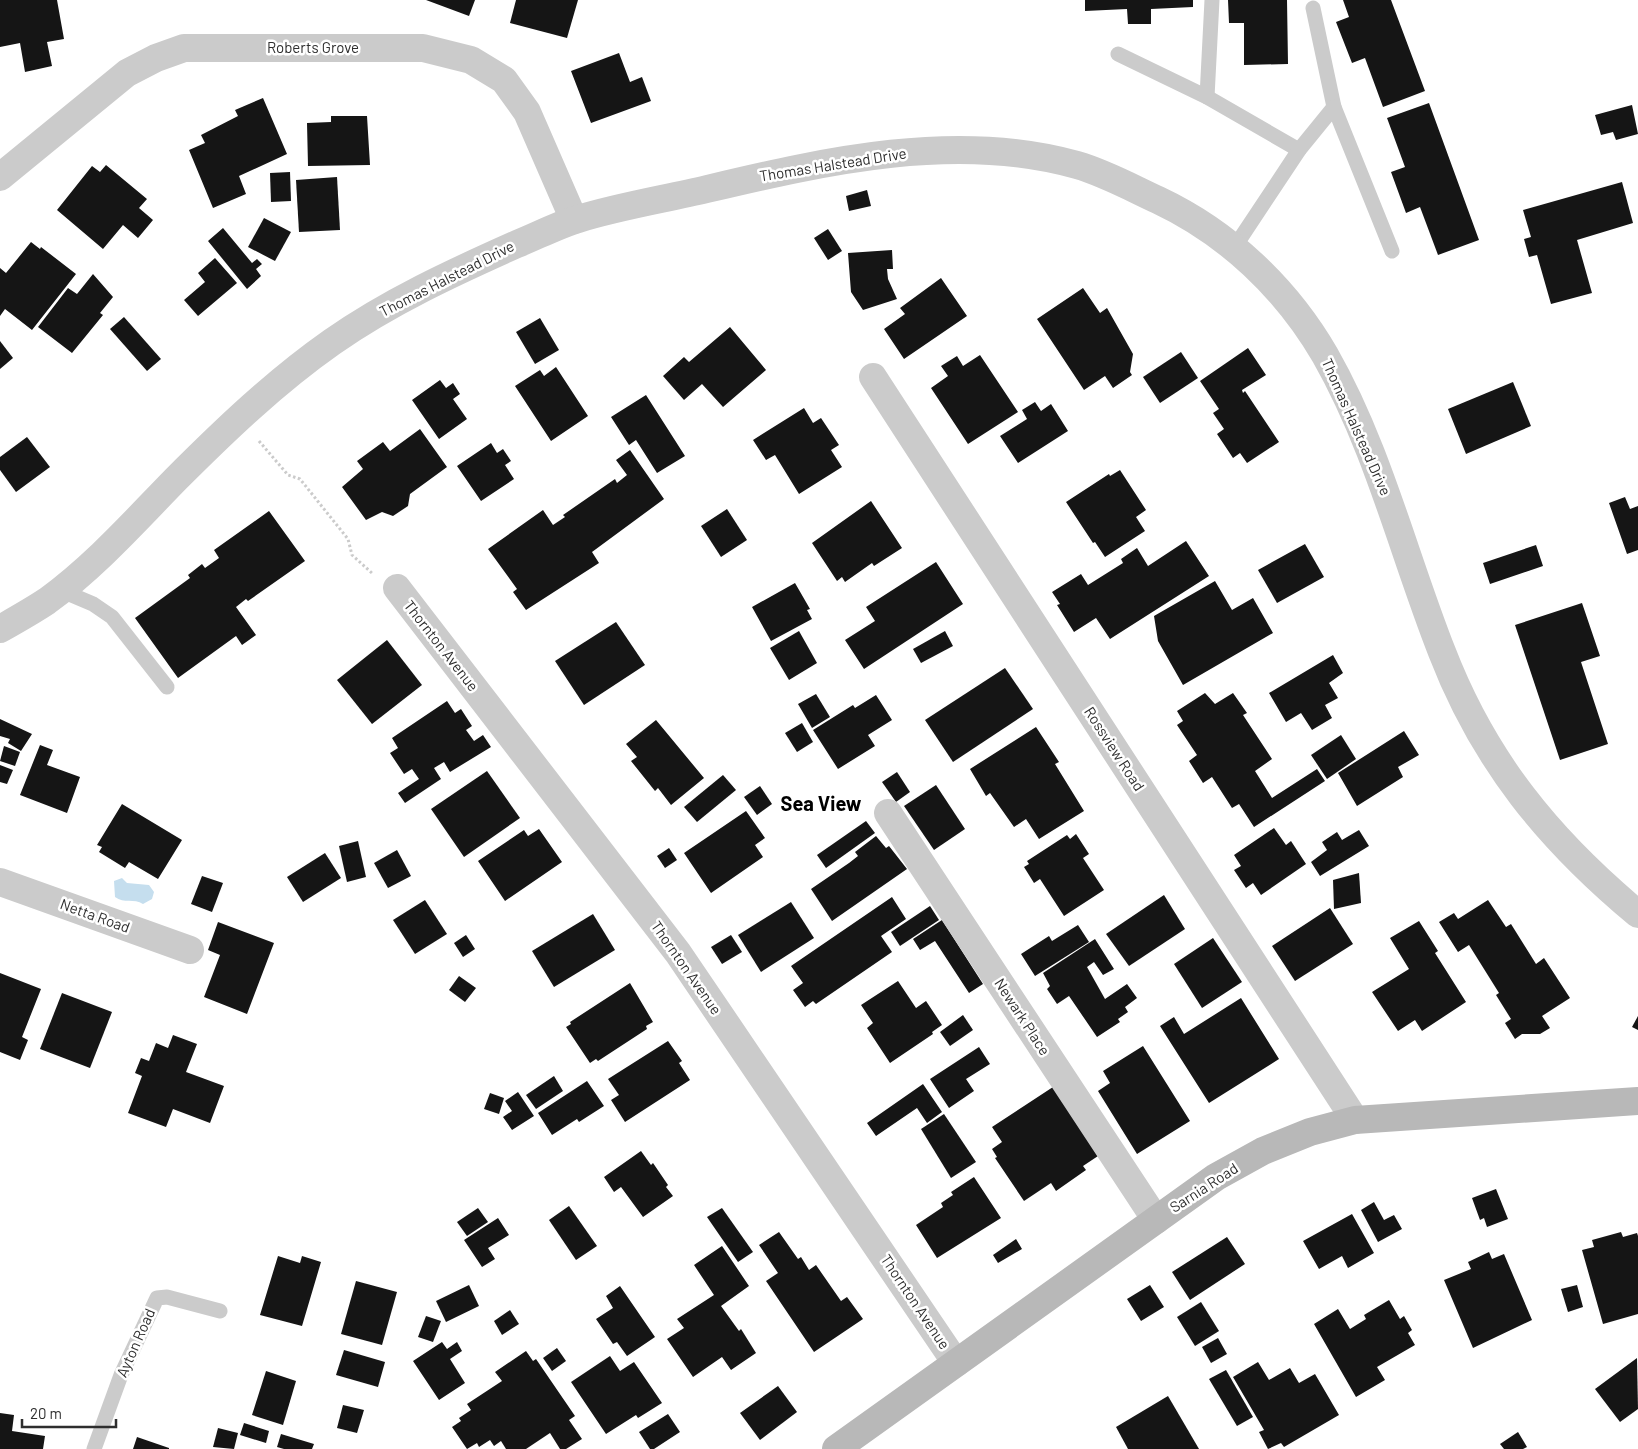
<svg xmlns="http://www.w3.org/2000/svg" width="1638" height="1449" font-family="Barlow,sans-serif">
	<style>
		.water { fill: #c5deee }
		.building { fill: #151515 }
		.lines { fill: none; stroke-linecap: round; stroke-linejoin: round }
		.path { stroke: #cbcbcb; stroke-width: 3; stroke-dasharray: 2.5 2.5; stroke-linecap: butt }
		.lane { stroke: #cbcbcb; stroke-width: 15 }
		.street { stroke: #cbcbcb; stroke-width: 28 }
		.secondary { stroke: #b8b8b8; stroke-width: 28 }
		.labels { text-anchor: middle; stroke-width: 5; stroke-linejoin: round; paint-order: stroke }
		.street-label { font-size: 15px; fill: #2e2e2e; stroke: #fff }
		.district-label { font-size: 20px; font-weight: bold; fill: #000; stroke: #fff }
	</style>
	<rect width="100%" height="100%" fill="#fff"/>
	<path class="water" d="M122 878 127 883 149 885 154 892 152 899 143 904C134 898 124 904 115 897L114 881Z"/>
	<g class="building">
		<path d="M0 0H57L64 39 47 42 52 66 25 72 20 43 0 47Z"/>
		<path d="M426 0H475L469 16Z"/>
		<path d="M516 0H578L567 38 510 23Z"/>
		<path d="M1085 0H1193V7L1151 9V24H1128L1127 9 1085 11Z"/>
		<path d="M1228 0H1287L1288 64 1244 65V23H1229Z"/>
		<path d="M1343 0H1391L1425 91 1383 107 1365 58 1352 63 1336 22 1349 17Z"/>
		<path d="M619 53 630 82 642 77 651 101 591 123 571 71Z"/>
		<path d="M263 98 287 154 239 176 246 194 213 208 189 150 205 143 201 135 238 116 235 110Z"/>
		<path d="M1429 103 1479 240 1438 255 1420 207 1406 213 1391 172 1405 167 1387 118Z"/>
		<path d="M1632 105 1638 134 1616 140 1613 132 1601 135 1595 115Z"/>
		<path d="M331 116H367L370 165 308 166 307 123 331 122Z"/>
		<path d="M106 165 147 199 139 208 153 220 138 238 123 225 103 249 57 210 92 166 100 172Z"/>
		<path d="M290 172 291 201 271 202 270 173Z"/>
		<path d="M337 177 340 230 299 232 296 180Z"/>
		<path d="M1622 182 1633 223 1577 240 1592 293 1551 304 1537 255 1529 257 1524 239 1531 237 1523 210Z"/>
		<path d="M867 190 871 206 849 211 846 196Z"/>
		<path d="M264 218 291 232 275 261 248 247Z"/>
		<path d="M223 228 252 263 257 259 262 264 256 269 261 276 247 289 208 241Z"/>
		<path d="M828 229 842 251 828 260 814 238Z"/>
		<path d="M31 242 40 249 41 247 76 274 32 330 5 309 0 316V268L6 273Z"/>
		<path d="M892 250 893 269H887L888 279 897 299 863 310 851 292 848 253Z"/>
		<path d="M215 258 237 283 198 316 184 300 205 282 198 273Z"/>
		<path d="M93 274 113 297 100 313 103 315 72 353 38 327 68 288 77 294Z"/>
		<path d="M941 278 967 316 904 359 884 329 905 314 900 308Z"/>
		<path d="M1083 288 1100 313 1107 308 1133 354 1130 372 1132 375 1113 388 1105 376 1084 390 1037 319Z"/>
		<path d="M124 317 161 359 147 371 110 329Z"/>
		<path d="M540 318 559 350 535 364 516 332Z"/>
		<path d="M730 327 766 370 723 407 702 384 684 400 663 376 684 357 689 362Z"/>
		<path d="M0 341 13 358 0 369Z"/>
		<path d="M1248 348 1266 375 1242 390 1243 393 1245 391 1279 442 1247 463 1240 453 1233 458 1217 434 1224 429 1213 413 1219 409 1200 381Z"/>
		<path d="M1181 352 1198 378 1160 403 1143 377Z"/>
		<path d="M980 355 1018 412 968 444 931 388 948 376 941 366 957 356 963 366Z"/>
		<path d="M556 367 588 416 551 441 515 386 540 370 544 376Z"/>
		<path d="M440 380 446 388 453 383 460 394 453 399 467 419 439 439 412 400Z"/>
		<path d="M1513 382 1531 426 1466 454 1448 409Z"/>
		<path d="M646 395 685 456 657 473 636 440 629 445 611 417Z"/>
		<path d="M1035 402 1041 411 1051 404 1068 431 1018 463 1000 436 1027 419 1022 410Z"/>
		<path d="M804 408 813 423 821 418 839 445 831 450 842 467 799 494 775 455 766 460 753 440Z"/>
		<path d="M420 429 447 467 410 494 408 506 393 516 382 512 366 520 342 487 363 469 357 461 383 442 390 451Z"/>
		<path d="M27 437 50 467 16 492 0 470V457Z"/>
		<path d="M491 443 497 453 503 449 511 461 505 465 514 479 481 501 457 466Z"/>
		<path d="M630 450 664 499 592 552 599 563 526 610 513 592 517 589 488 549 543 510 553 525 565 517 563 515 615 479 617 483 627 475 616 460Z"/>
		<path d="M1120 470 1146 510 1136 517 1145 531 1105 557 1095 542 1093 543 1066 502 1109 474 1110 476Z"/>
		<path d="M1625 497 1630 509 1638 506V550L1627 554 1609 503Z"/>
		<path d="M871 501 902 548 874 566 872 563 845 582 842 577 837 581 812 543Z"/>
		<path d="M727 509 747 540 721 557 701 526Z"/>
		<path d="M269 511 305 561 248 601 246 599 236 607 256 635 242 645 236 636 178 678 135 618 190 578 188 575 202 564 205 568 219 558 214 550Z"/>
		<path d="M1186 541 1209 576 1110 639 1096 618 1074 632 1057 605 1060 604 1052 592 1081 574 1088 585 1123 563 1121 559 1137 548 1148 566Z"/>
		<path d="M1305 544 1324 577 1277 603 1258 570Z"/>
		<path d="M1536 545 1543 566 1490 584 1483 563Z"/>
		<path d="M936 562 963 604 864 669 845 640 875 621 866 607Z"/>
		<path d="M1215 581 1232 610 1253 598 1273 633 1183 685 1158 641 1154 616Z"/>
		<path d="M795 583 810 609 807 610 812 619 771 641 752 607Z"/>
		<path d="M1582 603 1600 656 1581 662 1608 744 1560 760 1515 625Z"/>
		<path d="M616 622 645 665 584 705 555 661Z"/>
		<path d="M799 631 817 663 789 680 770 648Z"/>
		<path d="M945 631 953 646 921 663 913 649Z"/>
		<path d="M387 640 422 685 372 724 337 680Z"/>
		<path d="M1333 655 1343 673 1329 683 1338 698 1325 705 1332 718 1312 730 1301 713 1286 722 1269 693Z"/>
		<path d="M1005 668 1033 709 953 762 925 720Z"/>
		<path d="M1205 693 1215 704 1233 693 1247 713 1243 715 1272 759 1255 771 1272 798 1317 769 1325 781 1254 827 1239 804 1232 808 1212 777 1203 783 1189 761 1197 755 1177 725 1183 721 1177 711Z"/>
		<path d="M816 694 830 717 812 728 798 704Z"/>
		<path d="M876 695 892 720 868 735 875 746 838 769 813 730 853 705 855 708Z"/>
		<path d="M447 701 455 713 461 709 472 726 466 730 474 741 483 735 491 747 450 772 444 762 434 768 441 779 405 803 398 793 419 779 412 769 404 774 390 753 398 748 392 738Z"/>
		<path d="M0 719 32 734 21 751 8 743 10 739 0 736Z"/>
		<path d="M656 720 704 778 671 805 658 788 655 791 631 761 637 757 626 744Z"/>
		<path d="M802 723 813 742 797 752 785 733Z"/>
		<path d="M1036 727 1059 762 1055 764 1084 811 1039 839 1026 819 1014 827 990 793 986 796 970 769Z"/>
		<path d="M1404 731 1419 755 1398 767 1403 777 1357 806 1338 773Z"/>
		<path d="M1341 735 1356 759 1327 779 1311 755Z"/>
		<path d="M40 745 53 750 47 765 80 777 67 813 20 795Z"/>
		<path d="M4 746 20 752 15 766 0 761Z"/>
		<path d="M0 765 13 770 7 784 0 782Z"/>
		<path d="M487 771 520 818 464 857 431 809Z"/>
		<path d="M897 772 910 792 896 802 882 782Z"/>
		<path d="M723 775 736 790 697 822 684 807Z"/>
		<path d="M936 785 965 829 934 850 904 806Z"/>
		<path d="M760 786 772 804 757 815 744 797Z"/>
		<path d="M122 804 182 840 158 879 129 862 125 868 99 852 102 847 97 845Z"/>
		<path d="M746 811 765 838 755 845 763 857 711 893 684 853Z"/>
		<path d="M866 821 875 833 826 868 817 855Z"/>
		<path d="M1274 828 1286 845 1291 841 1306 864 1261 895 1253 883 1246 888 1234 870 1241 866 1234 855Z"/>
		<path d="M539 829 562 862 505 901 478 861 524 830 528 836Z"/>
		<path d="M1359 830 1369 846 1320 876 1311 862 1327 850 1322 842 1337 832 1342 840Z"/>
		<path d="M1076 834 1089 854 1083 858 1104 890 1064 916 1040 879 1034 883 1024 867 1029 864 1027 861 1067 835 1070 839Z"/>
		<path d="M876 836 886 848 889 846 907 869 832 921 811 889 849 863 858 856 855 852Z"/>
		<path d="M358 841 366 877 347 882 339 846Z"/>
		<path d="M669 848 677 860 665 868 657 856Z"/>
		<path d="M397 850 411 876 388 888 374 863Z"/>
		<path d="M325 853 341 878 303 902 287 877Z"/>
		<path d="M1359 873 1361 903 1334 909 1333 880Z"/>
		<path d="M202 876 223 883 212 912 191 904Z"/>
		<path d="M1164 895 1185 929 1129 966 1106 934Z"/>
		<path d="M892 897 906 919 881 936 892 952 816 1004 813 1001 805 1007 793 990 803 983 791 966Z"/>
		<path d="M425 900 447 934 415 954 393 920Z"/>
		<path d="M1488 900 1506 927 1511 924 1536 964 1544 958 1570 998 1542 1016 1550 1028 1540 1034H1522L1515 1039 1505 1023 1511 1019 1496 995 1499 993 1469 945 1458 952 1439 922 1454 913 1458 919Z"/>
		<path d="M791 902 814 938 761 972 738 935Z"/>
		<path d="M930 906 939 920 900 946 891 932Z"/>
		<path d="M1330 908 1353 944 1295 981 1272 946Z"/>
		<path d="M593 914 615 950 554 987 532 951Z"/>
		<path d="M942 920 983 984 969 993 935 941 920 950 913 939Z"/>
		<path d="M1419 921 1438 951 1435 953 1466 1002 1422 1031 1415 1020 1398 1031 1372 992 1409 969 1390 938Z"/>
		<path d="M218 922 274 943 247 1014 204 997 220 955 208 950Z"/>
		<path d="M1078 925 1089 942 1035 976 1021 954 1049 936 1052 941Z"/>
		<path d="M466 935 475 949 463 957 454 943Z"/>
		<path d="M731 935 742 952 722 964 711 947Z"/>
		<path d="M1213 938 1242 982 1202 1008 1174 964Z"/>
		<path d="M1095 939 1114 969 1103 975 1094 962 1087 967 1105 999 1127 984 1137 998 1125 1007 1128 1012 1118 1019 1120 1022 1097 1037 1069 996 1057 1004 1047 989 1050 986 1043 973Z"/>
		<path d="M0 973 41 989 22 1037 28 1040 20 1060 0 1052Z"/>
		<path d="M459 976 476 988 465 1002 449 990Z"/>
		<path d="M898 981 916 1008 926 1001 942 1025 932 1032 933 1034 890 1063 867 1028 873 1023 861 1005Z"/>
		<path d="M630 983 653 1022 646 1026 647 1029 598 1061 596 1059 590 1063 566 1027 571 1024 570 1022Z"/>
		<path d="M62 993 112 1012 90 1068 40 1049Z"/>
		<path d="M1241 998 1279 1059 1209 1103 1160 1026 1174 1017 1184 1034Z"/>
		<path d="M963 1015 973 1030 950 1046 940 1032Z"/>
		<path d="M1638 1016V1030L1632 1027Z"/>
		<path d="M173 1035 197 1044 186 1072 224 1086 210 1123 173 1109 166 1127 128 1113 142 1076 135 1073 141 1058 149 1061 156 1043 168 1048Z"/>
		<path d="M668 1041 682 1061 679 1063 690 1080 625 1122 611 1100 619 1095 608 1079Z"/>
		<path d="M1143 1046 1190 1121 1137 1154 1098 1091 1110 1083 1103 1071Z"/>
		<path d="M979 1047 990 1064 966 1079 974 1091 949 1108 930 1079Z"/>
		<path d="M554 1076 563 1091 536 1109 526 1095Z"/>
		<path d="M587 1081 604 1106 579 1122 577 1119 552 1135 538 1113Z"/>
		<path d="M923 1084 942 1112 927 1123 917 1108 876 1136 867 1123Z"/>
		<path d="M1053 1087 1098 1156 1083 1166 1086 1170 1056 1191 1051 1183 1024 1201 995 1158 997 1157 992 1149 1002 1142 992 1127Z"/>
		<path d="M518 1092 534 1116 512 1130 503 1117 512 1111 505 1101Z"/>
		<path d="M490 1093 504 1098 499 1114 484 1109Z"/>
		<path d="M944 1114 976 1162 951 1178 921 1129Z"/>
		<path d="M641 1151 651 1165 653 1163 668 1185 666 1187 673 1196 643 1217 621 1187 614 1192 604 1177Z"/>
		<path d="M974 1177 1001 1218 937 1258 916 1225 943 1207 941 1203 953 1195 951 1192Z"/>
		<path d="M1496 1189 1508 1219 1487 1227 1484 1218 1480 1220 1472 1198Z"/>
		<path d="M1374 1202 1384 1220 1394 1215 1402 1229 1378 1242 1361 1210Z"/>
		<path d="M569 1206 597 1246 576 1260 549 1220Z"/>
		<path d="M478 1208 488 1222 467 1236 457 1222Z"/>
		<path d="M722 1208 753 1252 738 1262 707 1217Z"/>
		<path d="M1352 1214 1374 1253 1348 1268 1342 1256 1319 1269 1303 1241Z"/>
		<path d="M498 1218 509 1235 488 1248 495 1259 482 1267 464 1240Z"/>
		<path d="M779 1232 798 1259 801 1257 809 1270 816 1265 841 1301 847 1297 863 1319 814 1352 766 1281 778 1273 759 1245Z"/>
		<path d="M1621 1232 1623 1237 1637 1233 1638 1236V1314L1603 1324 1582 1250 1594 1247 1592 1240Z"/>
		<path d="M1227 1237 1245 1264 1190 1300 1172 1272Z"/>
		<path d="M1016 1239 1022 1249 998 1263 993 1255Z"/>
		<path d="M722 1246 749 1286 721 1306 739 1331 741 1329 756 1353 731 1370 722 1357 693 1377 667 1339 684 1328 677 1319 714 1295 694 1265Z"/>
		<path d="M1489 1252 1492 1259 1504 1254 1532 1320 1473 1348 1444 1280 1471 1269 1468 1262Z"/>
		<path d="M278 1256 300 1263 302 1256 321 1262 302 1326 260 1315Z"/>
		<path d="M356 1281 397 1292 382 1345 341 1334Z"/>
		<path d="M469 1285 479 1306 446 1322 436 1301Z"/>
		<path d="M1150 1285 1164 1307 1141 1321 1127 1299Z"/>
		<path d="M1577 1285 1583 1307 1568 1312 1561 1289Z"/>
		<path d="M620 1286 655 1337 627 1356 617 1342 613 1344 596 1319 613 1308 606 1296Z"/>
		<path d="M1389 1300 1400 1319 1404 1316 1412 1330 1408 1333 1415 1345 1377 1367 1385 1380 1356 1397 1314 1324 1338 1309 1350 1329 1366 1319 1364 1315Z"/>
		<path d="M1201 1302 1219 1331 1195 1346 1177 1317Z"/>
		<path d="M510 1310 519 1324 502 1335 494 1321Z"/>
		<path d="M426 1316 441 1321 433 1342 418 1337Z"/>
		<path d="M1218 1338 1227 1354 1211 1363 1202 1347Z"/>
		<path d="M442 1342 447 1349 457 1342 462 1351 450 1359 465 1383 439 1400 413 1361Z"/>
		<path d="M557 1348 566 1361 552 1371 543 1358Z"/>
		<path d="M344 1350 385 1362 378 1387 336 1375Z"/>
		<path d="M526 1351 533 1361 536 1359 575 1416 569 1420 582 1439 566 1449H560L550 1433 526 1449H506L501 1441 494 1446 490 1440 479 1447 477 1443 467 1449 452 1427 461 1421 459 1418 471 1410 467 1404 502 1381 495 1372Z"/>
		<path d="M610 1356 620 1371 634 1362 662 1403 638 1418 636 1415 606 1434 571 1382Z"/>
		<path d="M1637 1358 1638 1409 1620 1422 1595 1389Z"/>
		<path d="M1258 1362 1269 1380 1290 1368 1299 1383 1315 1374 1339 1415 1284 1447 1281 1443 1268 1449 1259 1432 1264 1430 1233 1377Z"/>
		<path d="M1226 1370 1253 1417 1237 1426 1209 1379Z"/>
		<path d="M266 1371 296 1381 283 1425 252 1415Z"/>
		<path d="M778 1386 797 1412 760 1440 740 1413Z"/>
		<path d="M1168 1396 1199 1449H1128L1116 1427Z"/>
		<path d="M343 1405 364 1410 357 1433 337 1428Z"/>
		<path d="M0 1413 14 1415 12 1431 45 1436 43 1449H0Z"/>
		<path d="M668 1414 680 1432 654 1449H650L639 1432Z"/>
		<path d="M244 1423 269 1431 266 1443 240 1435Z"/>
		<path d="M218 1428 238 1433 234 1449 213 1447Z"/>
		<path d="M1518 1432 1527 1447 1523 1449H1504L1500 1444Z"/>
		<path d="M281 1434 314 1444 312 1449H284L277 1447Z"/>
		<path d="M137 1437 169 1448V1449H133Z"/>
	</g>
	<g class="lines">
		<path class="path" d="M259 441 288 475 300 479 348 539 352 555 373 574"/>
		<g class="lane">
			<path d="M1313 8 1334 107"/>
			<path d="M1118 54 1207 97 1299 150"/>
			<path d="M1207 97 1212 0"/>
			<path d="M1234 248 1299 150 1334 107 1392 251"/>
			<path d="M60 590 93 604 112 617 167 687"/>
			<path d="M94 1449 121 1375 157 1298 167 1297 220 1311"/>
		</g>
		<g class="street">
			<path d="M0 177 127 73 156 58 184 48H423L471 60 504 80 527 112 574 220"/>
			<path d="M873 377 1355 1120"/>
			<path d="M397 588 678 953 956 1363"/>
			<path d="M0 629C16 620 32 611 47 601 95 566 134 522 175 480 225 430 275 382 332 342 389 302 454 272 517 244 537 236 558 225 578 219 620 206 665 199 707 189 825 161 957 131 1077 165 1105 173 1132 188 1158 200 1228 233 1286 288 1325 355 1378 448 1403 553 1442 652 1484 761 1549 840 1638 914"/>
			<path d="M888 813 1156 1220"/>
			<path d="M0 882 190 950"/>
		</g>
		<path class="secondary" d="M836 1449 1216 1177 1263 1151 1310 1132 1355 1120 1638 1101"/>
	</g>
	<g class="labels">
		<g class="street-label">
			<text x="313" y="53">Roberts Grove</text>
			<text transform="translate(833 165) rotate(-9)" y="5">Thomas Halstead Drive</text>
			<text transform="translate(447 279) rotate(-27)" y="5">Thomas Halstead Drive</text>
			<text transform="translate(1356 427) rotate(66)" y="5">Thomas Halstead Drive</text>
			<text transform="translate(441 646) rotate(52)" y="5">Thornton Avenue</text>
			<text transform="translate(1114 749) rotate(57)" y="5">Rossview Road</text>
			<text transform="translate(95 916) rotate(20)" y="5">Netta Road</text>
			<text transform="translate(686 968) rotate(55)" y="5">Thornton Avenue</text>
			<text transform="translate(1022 1017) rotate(57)" y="5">Newark Place</text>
			<text transform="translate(1204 1188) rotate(-33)" y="5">Sarnia Road</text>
			<text transform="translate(915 1302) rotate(56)" y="5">Thornton Avenue</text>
			<text transform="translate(136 1343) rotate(-66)" y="5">Ayton Road</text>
		</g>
		<g class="district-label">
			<text x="821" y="811">Sea View</text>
		</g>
	</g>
	<path d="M22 1419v8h94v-8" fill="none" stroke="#2e2e2e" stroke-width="2.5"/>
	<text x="30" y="1419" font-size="15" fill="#2e2e2e" stroke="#ffffff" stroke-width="4" paint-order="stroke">20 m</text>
</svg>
